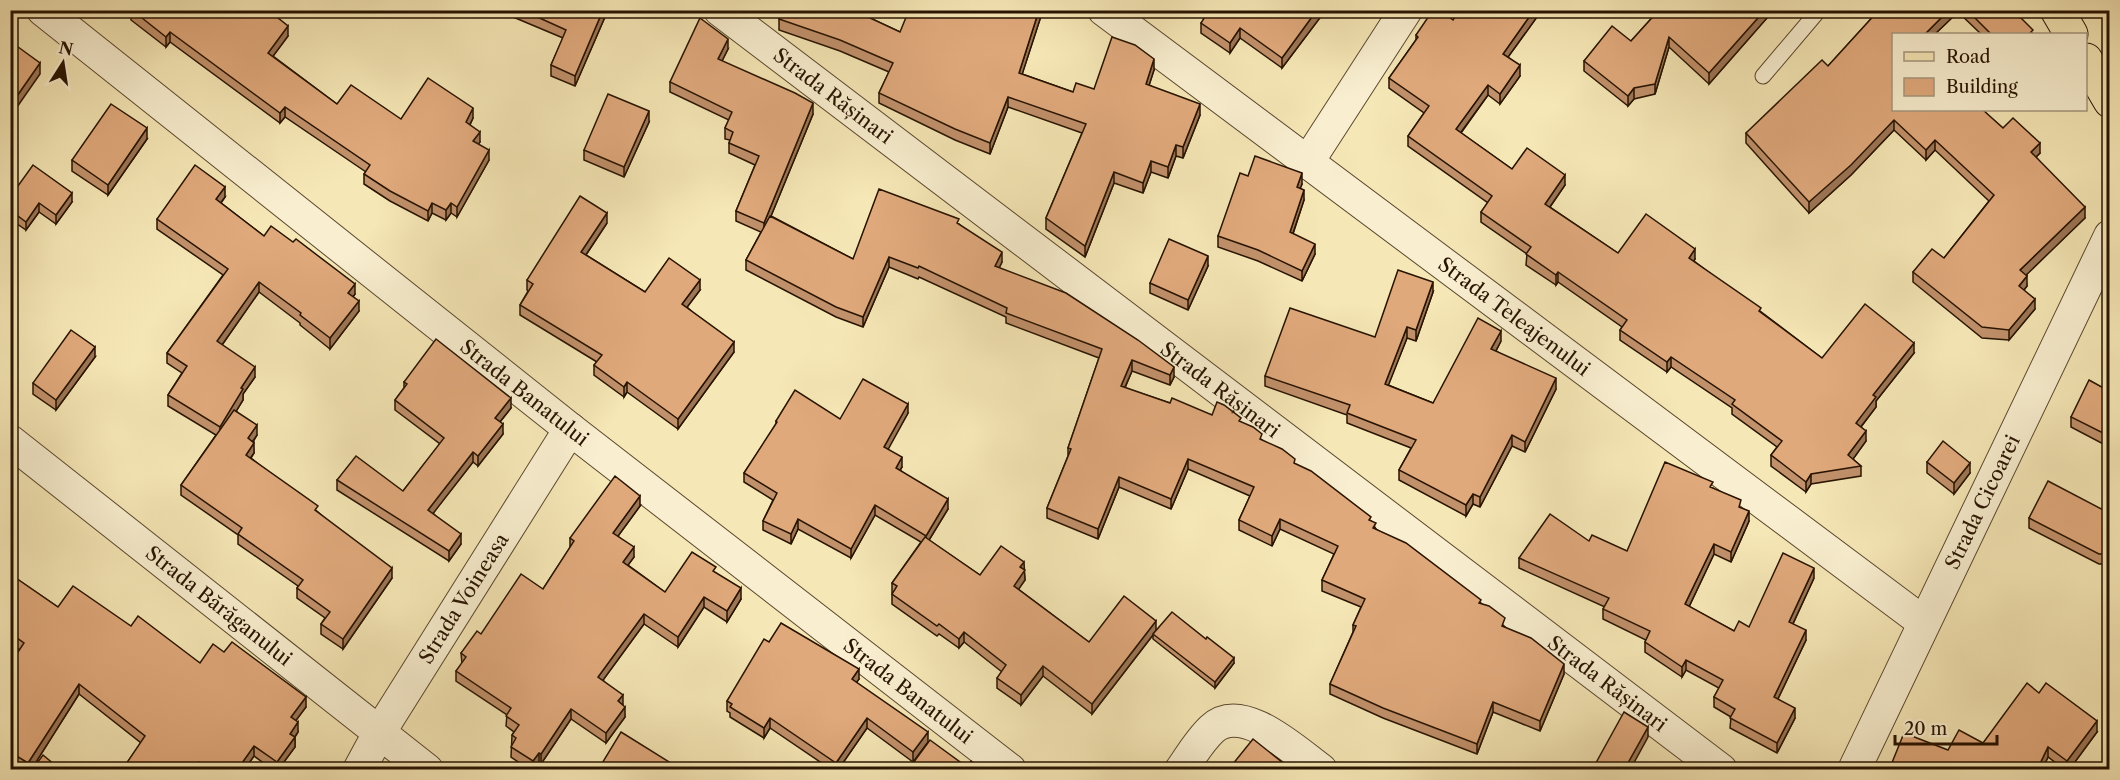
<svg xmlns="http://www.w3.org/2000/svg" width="2120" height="780" font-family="'Libre Caslon Text',serif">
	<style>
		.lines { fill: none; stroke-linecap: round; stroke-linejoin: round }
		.service-casing { stroke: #5b482e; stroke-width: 17 }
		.minor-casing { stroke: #5b482e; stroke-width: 34 }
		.primary-casing { stroke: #271300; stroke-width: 35 }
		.service { stroke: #f9efd0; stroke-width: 15 }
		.minor { stroke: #f9efd0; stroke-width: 32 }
		.primary { stroke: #f6e7b6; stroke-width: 33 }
		.wall { fill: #c1916b; stroke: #271300; stroke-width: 1.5 }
		.shaded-wall { fill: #9d7657; stroke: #271300; stroke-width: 1.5 }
		.building { fill: #e0a97c; stroke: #271300; stroke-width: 1.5 }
		.labels { text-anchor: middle; stroke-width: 4.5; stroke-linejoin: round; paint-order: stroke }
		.street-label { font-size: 20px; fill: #271300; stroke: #f9efd0 }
	</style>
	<rect width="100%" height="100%" fill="#f6e7b6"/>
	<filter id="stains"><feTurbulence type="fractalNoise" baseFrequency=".00333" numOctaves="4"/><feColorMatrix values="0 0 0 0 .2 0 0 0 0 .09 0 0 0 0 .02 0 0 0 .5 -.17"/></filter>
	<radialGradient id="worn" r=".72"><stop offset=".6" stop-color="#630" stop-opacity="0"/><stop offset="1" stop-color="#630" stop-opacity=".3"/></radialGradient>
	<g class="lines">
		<g class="service-casing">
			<path id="service" d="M1763 76 1819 10"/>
		</g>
		<g class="minor-casing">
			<g id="minor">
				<path id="s1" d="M43 10 570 429 1010 770"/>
				<path id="s2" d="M720 10 1721 770"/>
				<path id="s3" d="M1104 10 1923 622"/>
				<path d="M1307 163 1406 10"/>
				<path id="s4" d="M10 441 427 770"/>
				<path id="s5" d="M359 770 379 733 570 429"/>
				<path d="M1181 770C1190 757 1200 740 1212 729 1242 701 1295 751 1321 770"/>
				<path id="s6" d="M1854 770 2110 236"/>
			</g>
		</g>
		<g class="primary-casing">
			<g id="primary">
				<path d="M2057 10 2071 34"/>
				<path d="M2086 60 2110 101"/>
			</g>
		</g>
		<use href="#service" class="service"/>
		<use href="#minor" class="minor"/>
		<use href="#primary" class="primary"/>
	</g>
	<g class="wall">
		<path d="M131 10H268L288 36 273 56 337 104 401 119 473 118 470 125 480 142 478 144 489 160 457 217 451 213 446 220 432 213 428 221 390 201 364 184V174L366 172 285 117 280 123 170 42 166 47 131 20Z"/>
		<path d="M506 10H608L575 86 551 76V65L563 38 506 14Z"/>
		<path d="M779 10H853L900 32 1043 10 1022 74 1073 92 1094 89 1154 70 1149 85 1200 115 1183 158 1176 156 1168 178 1151 172 1143 193 1114 183 1085 257 1046 229V218L1082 133 1008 107 990 154 955 140 879 103V93L889 72 840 51 779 30V19L780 15H779Z"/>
		<path d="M1322 10V15L1282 68 1240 38 1230 53 1201 33V23Z"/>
		<path d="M1460 10H1542L1508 57 1520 76 1500 104 1488 95 1461 133 1512 169 1565 185 1550 207 1618 253 1695 259 1694 261 1822 358 1914 353 1876 401V407L1861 427 1866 441 1853 459 1861 466V476L1811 484 1806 492 1771 466V455L1777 447 1732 414V408L1671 367 1667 372 1620 340V330L1622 327 1558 282 1556 285 1526 265 1527 254 1481 222V212L1488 203 1408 146V136L1424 113 1389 88V78L1416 40V35L1453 20Z"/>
		<path d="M1659 10H1774L1709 84 1669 47 1655 94 1634 99 1628 106 1584 71V61L1631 41Z"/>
		<path d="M1879 10H2013L2033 34H1981L1958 12 1935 34H1893L2003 128 2040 153 2036 157 2085 218 2025 275 2027 286 2024 290 2035 309 2009 340 1982 338 1913 282V272L1944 258 1989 201 1935 150 1926 160 1894 130 1851 175 1809 213 1746 143V133L1828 66Z"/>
		<path d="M728 49 722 61 813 114 771 216 853 259 959 224 1002 262 999 268 1174 377 1170 385 1132 371 1125 388 1170 403 1212 415 1241 422 1262 440 1371 521 1376 529 1481 603 1505 627 1564 674 1540 731 1493 712 1477 754 1383 718 1330 694V684L1353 632V625L1361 607 1322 591V580L1334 554 1280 529 1272 546 1239 530V520L1250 496 1188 469 1171 509 1119 487 1098 539 1047 518V508L1068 456V448L1099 358 1006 323V317L919 277 918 279 889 267 863 327 836 317 746 270V260L761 232 736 221V211L755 165 729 153V143L730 140 725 139V128L729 120 670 92V82Z"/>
		<path d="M649 122 624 177 584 160V150Z"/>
		<path d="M147 139 108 195 72 171V160Z"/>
		<path d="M1248 176 1302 184 1300 188 1304 200 1293 234 1315 254 1302 281 1258 261 1218 247V236Z"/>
		<path d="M10 197 72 202 56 224 39 212 26 230 10 219Z"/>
		<path d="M225 197 221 203 264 236 355 294 353 297 359 311 330 349 300 325V323L259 292 222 345 255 377 243 394V400L236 411 257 435 253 442 254 453 251 458 318 512 392 578 343 649 321 634V624L325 618 297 598V588L298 586 238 544V535L181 495V485L216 435 168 406V395L182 373 167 363V353L223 275 157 229V219Z"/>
		<path d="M607 223 586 255 645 292 700 290 687 307 734 352 678 429 627 392 624 397 594 375V365L597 362 520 315V305L528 291 527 290V280Z"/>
		<path d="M1208 266 1188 310 1150 293V283Z"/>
		<path d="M1433 292 1416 341 1407 338 1388 385 1433 403 1501 341 1496 351 1556 389 1525 452 1512 446 1480 507 1473 504 1466 516 1399 480V470L1411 448 1347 423V415L1265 386V376L1375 337Z"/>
		<path d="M2109 307V350H2103V340Z"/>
		<path d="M95 357 56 410 33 394V383Z"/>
		<path d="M404 382 511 408 500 422 503 434 478 466 473 462 433 513 461 544 449 561 337 490V480L403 491 440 444 395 410V400L404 388Z"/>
		<path d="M2109 391V447L2071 427V417Z"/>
		<path d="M908 413 887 450 902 467 900 470 948 509 929 540 980 575 1024 570 1025 580 1018 589 1089 642 1156 630 1234 663 1215 688 1153 639V635L1092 714 1043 676 1021 705 997 688V678L1002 672 964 642 959 648 939 634 937 636 892 604V583L921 542 875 515 851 558 798 529 791 544 763 530V521L773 500 744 482V473L776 425V421L840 419Z"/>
		<path d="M1927 462 1970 473 1954 494 1927 473Z"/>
		<path d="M1713 488 1741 508 1749 521 1731 562 1714 554 1689 607 1734 631 1749 627 1814 578 1793 624 1806 640 1778 699 1795 718 1777 753 1730 728 1731 717 1714 707V697L1719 688 1686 670 1682 677 1645 652V642L1646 640 1603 619V609L1605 607 1519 568V558L1589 541 1627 551Z"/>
		<path d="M640 506 618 536 634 557 628 565 665 592 716 573 741 599 727 622 704 607 678 647 644 624 603 680 623 705 625 717 606 743 571 719 541 764 539 763 534 770H530L511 757 512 735 514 732 506 726 507 715 456 681V671L462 664 461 653 481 634 543 589 570 548V538Z"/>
		<path d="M2109 513V564H2099L2029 528V518Z"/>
		<path d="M10 574 58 607 131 626 200 663 224 652 306 707 296 720 298 732 295 737V747L278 770H273L254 756 244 770H122L141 743 79 694 31 770H22L10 762V664L20 650 10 643Z"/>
		<path d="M769 642 859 679 856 682 928 742 913 762 867 728 838 770H832L770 728 764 738 730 717V713L727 711V701Z"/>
		<path d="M2097 732 2069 770H2065L2048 757 2042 770H1889L1948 750 1983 743Z"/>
	</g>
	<g class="shaded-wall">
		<path d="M603 10H608L575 86V76Z"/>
		<path d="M1039 10H1043L1019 84V73Z"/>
		<path d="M1317 10H1322V15L1282 68V58Z"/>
		<path d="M1534 10H1542L1503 64V54Z"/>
		<path d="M1765 10H1774L1709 84V73Z"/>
		<path d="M1949 10H1958V12L1935 34H1925Z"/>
		<path d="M288 26V36L268 63V53Z"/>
		<path d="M1240 28V38L1230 53V43Z"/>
		<path d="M170 32V42L166 47V37Z"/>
		<path d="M1669 37V47L1655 94V84Z"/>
		<path d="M728 39V49L718 69V59Z"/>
		<path d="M1154 59V70L1146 95V84Z"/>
		<path d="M40 63V74L10 117V106Z"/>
		<path d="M1520 65V76L1500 104V94Z"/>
		<path d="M1488 85V95L1456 139V129Z"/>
		<path d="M1634 88V99L1628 106V96Z"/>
		<path d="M1008 97V107L990 154V143Z"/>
		<path d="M813 103V114L764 233V223Z"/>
		<path d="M1200 104V115L1183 158V147Z"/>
		<path d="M285 107V117L280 123V113Z"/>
		<path d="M473 108V118L466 132V122Z"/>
		<path d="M649 111V122L624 177V167Z"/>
		<path d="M1894 120V130L1851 175 1809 213V202Z"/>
		<path d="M147 128V139L108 195V185Z"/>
		<path d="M480 132V142L473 151V141Z"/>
		<path d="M1935 140V150L1926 160V150Z"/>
		<path d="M2040 143V153L2031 162V152Z"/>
		<path d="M1176 145V156L1168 178V167Z"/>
		<path d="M489 150V160L457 217V207Z"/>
		<path d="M1151 161V172L1143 193V183Z"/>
		<path d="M1114 172V183L1085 257V246Z"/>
		<path d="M1302 173V184L1297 197V187Z"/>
		<path d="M1565 175V185L1545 214V204Z"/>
		<path d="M225 187V197L216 209V199Z"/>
		<path d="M1304 190V200L1290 242V232Z"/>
		<path d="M72 193V202L56 224V215Z"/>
		<path d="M39 203V212L26 230V222Z"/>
		<path d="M432 203V213L428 221V211Z"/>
		<path d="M451 203V213L446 220V210Z"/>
		<path d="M2085 207V218L2020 281V270Z"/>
		<path d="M607 213V223L581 262V252Z"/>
		<path d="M1315 244V254L1302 281V271Z"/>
		<path d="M1695 249V259L1689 268V258Z"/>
		<path d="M1002 252V262L995 276V266Z"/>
		<path d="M1208 256V266L1188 310V300Z"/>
		<path d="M889 257V267L863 327V317Z"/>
		<path d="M1558 272V282L1556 285V275Z"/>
		<path d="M2027 276V286L2019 296V286Z"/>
		<path d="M700 280V290L682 314V304Z"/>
		<path d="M259 282V292L217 352V341Z"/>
		<path d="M1433 282V292L1416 341V330Z"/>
		<path d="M355 284V294L348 303V293Z"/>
		<path d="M2035 299V309L2009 340V330Z"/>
		<path d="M359 301V311L330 349V338Z"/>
		<path d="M1407 327V338L1385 394V384Z"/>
		<path d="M1501 331V341L1491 360V349Z"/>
		<path d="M734 342V352L678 429V419Z"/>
		<path d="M1914 343V353L1876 401V407L1856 433V423L1873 395Z"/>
		<path d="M95 347V357L56 410V400Z"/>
		<path d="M1671 357V367L1667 372V362Z"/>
		<path d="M1132 360V371L1121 396V386Z"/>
		<path d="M255 367V377L243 394V400L220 438V427L241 388Z"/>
		<path d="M1174 367V377L1170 385V375Z"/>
		<path d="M1556 378V389L1525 452V442Z"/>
		<path d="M627 382V392L624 397V387Z"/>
		<path d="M511 398V408L495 428V418Z"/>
		<path d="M908 404V413L884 457V447Z"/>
		<path d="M503 424V434L478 466V456Z"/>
		<path d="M257 425V435L248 448V438Z"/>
		<path d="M1866 431V441L1848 466V455Z"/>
		<path d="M1512 435V446L1480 507V497Z"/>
		<path d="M254 443V453L246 464V455Z"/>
		<path d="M473 452V462L428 520V510Z"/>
		<path d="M902 457V467L896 477V468Z"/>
		<path d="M1188 459V469L1171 509V499Z"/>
		<path d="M1970 463V473L1954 494V483Z"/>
		<path d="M1811 474V484L1806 492V482Z"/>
		<path d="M1119 477V487L1098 539V529Z"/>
		<path d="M1473 494V504L1466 516V505Z"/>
		<path d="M640 496V506L613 543V533Z"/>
		<path d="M948 499V509L926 545V536Z"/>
		<path d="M875 505V515L851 558V549Z"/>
		<path d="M1749 511V521L1731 562V552Z"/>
		<path d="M798 519V529L791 544V534Z"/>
		<path d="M1280 519V529L1272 546V536Z"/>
		<path d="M461 534V544L449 561V551Z"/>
		<path d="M1714 544V554L1685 615V604Z"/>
		<path d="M634 547V557L623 572V562Z"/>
		<path d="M1024 562 1025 580 1014 596V586L1020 567Z"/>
		<path d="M392 568V578L343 649V639Z"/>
		<path d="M1814 568V578L1789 632V622Z"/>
		<path d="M741 588V599L727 622V611Z"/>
		<path d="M704 597V607L678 647V637Z"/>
		<path d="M644 614V624L598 687V677Z"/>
		<path d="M1156 621V631L1092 714V704Z"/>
		<path d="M1806 630V640L1774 707V697Z"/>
		<path d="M964 632V642L959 648V639Z"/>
		<path d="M1234 658V663L1215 688V682Z"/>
		<path d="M1686 660V670L1682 677V667Z"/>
		<path d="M1564 664V674L1540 731V721Z"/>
		<path d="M1043 666V676L1021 705V695Z"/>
		<path d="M859 669V679L852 689V679Z"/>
		<path d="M79 684V694L31 770H28V763Z"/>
		<path d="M623 695V705L618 701Z"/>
		<path d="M306 697V707L291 727V717Z"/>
		<path d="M1493 702V712L1477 754V744Z"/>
		<path d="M625 707V717L606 743V733Z"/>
		<path d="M1795 708V718L1777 753V743Z"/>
		<path d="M571 709V719L541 764V754Z"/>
		<path d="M770 718V728L764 738V728Z"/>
		<path d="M867 718V728L838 770H836V763Z"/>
		<path d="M2097 721V732L2069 770H2067V761Z"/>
		<path d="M298 722V732L290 744V734Z"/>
		<path d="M1648 727V737L1630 770H1624Z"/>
		<path d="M928 732V742L913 762V752Z"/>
		<path d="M295 737V747L278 770H277V762Z"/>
		<path d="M254 746V756L244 770H237Z"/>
		<path d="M2048 747V757L2042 770H2037Z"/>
		<path d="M539 753V763L534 770H533V761Z"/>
		<path d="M199 762V770H194Z"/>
	</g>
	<g class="building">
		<path d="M132 10H268L288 26 268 53 337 104 351 85 401 119 428 78 473 108 466 122 480 132 473 141 489 150 457 207 451 203 446 210 432 203 428 211 390 191 364 174 370 165 285 107 280 113 170 32 166 37Z"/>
		<path d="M522 10H603L575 76 551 65 566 30Z"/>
		<path d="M782 10H853L900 32 909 10H1039L1019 73 1073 92 1076 83 1094 89 1112 37 1135 45 1154 59 1146 84 1200 104 1183 147 1176 145 1168 167 1151 161 1143 183 1114 172 1085 246 1046 218 1086 124 1008 97 990 143 955 129 879 93 893 63 840 40 779 19Z"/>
		<path d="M1209 10H1317L1282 58 1240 28 1230 43 1201 23Z"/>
		<path d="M1433 10H1440L1453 20 1460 10H1534L1503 54 1520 65 1500 94 1488 85 1456 129 1512 169 1527 148 1565 175 1545 204 1618 253 1646 214 1695 249 1689 258 1761 308 1759 311 1822 358 1865 304 1914 343 1873 395 1876 397 1856 423 1866 431 1848 455 1861 466 1811 474 1806 482 1771 455 1782 441 1732 404 1735 400 1671 357 1667 362 1620 330 1627 320 1558 272 1556 275 1526 254 1531 247 1481 212 1492 196 1408 136 1429 106 1389 78 1418 37 1416 35Z"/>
		<path d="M1659 10H1765L1709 73 1669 37 1655 84 1634 88 1628 96 1584 61 1612 26 1631 41Z"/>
		<path d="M1879 10H1949L1925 34H1893V110H1983L2003 128 2013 118 2040 143 2031 152 2085 207 2020 270 2027 276 2019 286 2035 299 2009 330 1982 327 1913 272 1932 249 1944 258 1994 195 1935 140 1926 150 1894 120 1851 165 1809 202 1746 133 1822 60 1828 66Z"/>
		<path d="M1967 10H2013L2033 30 2029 34H1991Z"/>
		<path d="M700 18 728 39 718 59 795 93 813 103 764 223 736 211 759 156 729 143 733 132 725 128 732 112 670 82Z"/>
		<path d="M14 44 40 63 10 106V50Z"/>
		<path d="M608 94 649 111 624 167 584 150Z"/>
		<path d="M111 104 147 128 108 185 72 160Z"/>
		<path d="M1255 156 1302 173 1297 187 1304 190 1290 232 1315 244 1302 271 1258 250 1218 236 1240 173 1248 176Z"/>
		<path d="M33 165 72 193 56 215 39 203 26 222 10 210V197Z"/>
		<path d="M195 165 225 187 216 199 264 236 271 226 293 242 296 239 355 284 348 293 359 301 330 338 300 315 301 313 259 282 217 341 255 367 241 388 243 389 220 427 168 395 187 366 167 353 228 269 157 219Z"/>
		<path d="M879 189 959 219 957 223 1002 252 995 266 1066 293 1138 340 1174 367 1170 375 1132 360 1121 386 1170 403 1172 398 1212 415 1217 402 1224 405 1241 418 1239 421 1253 427 1262 434 1260 439 1282 449 1295 459 1294 463 1311 471 1371 517 1369 520 1376 523 1373 528 1406 543 1481 600 1479 603 1489 606 1505 618 1502 626 1531 638 1564 664 1540 721 1493 702 1477 744 1383 708 1330 684 1356 626 1353 625 1365 599 1322 580 1338 546 1280 519 1272 536 1239 520 1254 487 1188 459 1171 499 1119 477 1098 529 1047 508 1071 449 1068 448 1102 349 1006 313 1007 308 919 266 918 268 889 257 863 317 836 307 746 260 770 216 853 259Z"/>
		<path d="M580 196 607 213 581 252 645 292 669 258 700 280 682 304 734 342 678 419 627 382 624 387 594 365 602 355 520 305 533 284 527 280Z"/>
		<path d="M1169 239 1208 256 1188 300 1150 283Z"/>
		<path d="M1398 270 1433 282 1416 330 1407 327 1385 384 1433 403 1478 318 1501 331 1491 349 1556 378 1525 442 1512 435 1480 497 1473 494 1466 505 1399 470 1416 440 1347 413 1350 405 1265 376 1290 308 1375 337Z"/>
		<path d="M2107 306 2109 307V340H2103Z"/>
		<path d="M71 330 95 347 56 400 33 383Z"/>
		<path d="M436 339 511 398 495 418 503 424 478 456 473 452 428 510 461 534 449 551 337 480 356 456 403 491 444 438 395 400 407 384 404 382Z"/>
		<path d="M863 379 908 404 884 447 902 457 896 468 948 499 926 536 875 505 851 549 798 519 791 534 763 521 777 493 744 473 777 422 776 421 795 390 840 419Z"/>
		<path d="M2089 380 2109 391V436L2071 417Z"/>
		<path d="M234 410 257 425 248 438 254 443 246 455 318 506 315 510 392 568 343 639 321 624 330 612 297 588 303 580 238 534 242 528 181 485Z"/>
		<path d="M1943 441 1970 463 1954 483 1927 462Z"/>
		<path d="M1665 462 1713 482 1710 487 1741 500 1739 507 1749 511 1731 552 1714 544 1685 604 1734 631 1739 621 1749 627 1783 553 1814 568 1789 622 1806 630 1774 697 1795 708 1777 743 1730 718 1735 709 1714 697 1723 680 1686 660 1682 667 1645 642 1650 631 1603 609 1609 598 1519 558 1550 514 1589 541 1592 535 1627 551Z"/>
		<path d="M615 476 640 496 613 533 634 547 623 562 665 592 692 552 716 567 713 571 741 588 727 611 704 597 678 637 644 614 598 677 623 695 618 701 625 707 606 733 571 709 541 754 539 753 533 761 511 747 516 738 512 735 519 725 506 716 511 708 456 671 466 657 461 653 477 631 481 634 521 574 543 589 574 541 570 538Z"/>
		<path d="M2048 481 2109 513V554H2099L2029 518Z"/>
		<path d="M925 537 980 575 1001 546 1024 562 1020 567 1025 570 1014 586 1089 642 1124 596 1156 621 1092 704 1043 666 1021 695 997 678 1006 665 964 632 959 639 939 624 937 626 892 594 897 586 892 583Z"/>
		<path d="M10 574 58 607 73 586 131 626 138 616 200 663 213 644 224 652 232 642 306 697 291 717 298 722 290 734 295 737 277 762 254 746 237 770H209L199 762 194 770H122L145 736 79 684 28 763 10 752V664L24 643 10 633Z"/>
		<path d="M1172 612 1206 639 1207 637 1234 658 1215 682 1153 634Z"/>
		<path d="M781 623 859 669 852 679 928 732 913 752 867 718 836 763 770 718 764 728 730 707 732 704 727 701 764 639 769 642Z"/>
		<path d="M2027 683 2039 693 2046 683 2097 721 2067 761 2048 747 2037 770H1889L1904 733 1948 750 1959 730 1983 743Z"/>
		<path d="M1624 712 1648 727 1624 770H1592Z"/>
		<path d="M621 732 682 770H598Z"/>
		<path d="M1253 739 1292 770H1228Z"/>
		<path d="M930 740 967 767 971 761 983 770H908Z"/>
		<path d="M43 755 61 770H32Z"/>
		<path d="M713 763 724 770H710Z"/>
	</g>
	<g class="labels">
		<g class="street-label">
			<text dy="7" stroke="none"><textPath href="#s2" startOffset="142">Strada Rășinari</textPath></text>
			<text dy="7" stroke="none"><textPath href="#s3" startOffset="512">Strada Teleajenului</textPath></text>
			<text dy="7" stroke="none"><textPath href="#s2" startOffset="628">Strada Rășinari</textPath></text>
			<text dy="7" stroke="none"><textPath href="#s1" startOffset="615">Strada Banatului</textPath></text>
			<text dy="7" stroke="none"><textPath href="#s6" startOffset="297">Strada Cicoarei</textPath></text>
			<text dy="7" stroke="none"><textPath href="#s5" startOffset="201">Strada Voineasa</textPath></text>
			<text dy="7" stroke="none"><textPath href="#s4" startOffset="266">Strada Bărăganului</textPath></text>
			<text dy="7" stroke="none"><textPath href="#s2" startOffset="1114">Strada Rășinari</textPath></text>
			<text dy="7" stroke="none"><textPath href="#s1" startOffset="1101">Strada Banatului</textPath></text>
		</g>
	</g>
	<rect width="2120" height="780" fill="none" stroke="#f6e7b6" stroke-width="36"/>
	<rect x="12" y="12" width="2096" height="756" fill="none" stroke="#271300" stroke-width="3"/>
	<rect x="18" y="18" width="2084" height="744" fill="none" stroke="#271300" stroke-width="1.5"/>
	<rect x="1892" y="33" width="195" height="78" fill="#f9efd0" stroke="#a5977d" stroke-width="1.5"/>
	<rect x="1904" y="52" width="30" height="9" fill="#f6e7b6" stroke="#a5977d" stroke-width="1.5"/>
	<text x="1946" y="63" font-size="18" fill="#271300">Road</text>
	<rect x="1904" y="78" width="30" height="18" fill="#e0a97c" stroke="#a5977d" stroke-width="1.5"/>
	<text x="1946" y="93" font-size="18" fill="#271300">Building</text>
	<g transform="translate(63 63) rotate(12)" stroke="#f9efd0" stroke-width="4.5" paint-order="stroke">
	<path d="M0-4.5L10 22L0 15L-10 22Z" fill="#271300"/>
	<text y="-9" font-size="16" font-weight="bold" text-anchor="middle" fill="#271300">N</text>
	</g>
	<path d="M1895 735v9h102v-9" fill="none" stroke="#271300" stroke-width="3"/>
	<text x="1904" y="735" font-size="18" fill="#271300" stroke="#f9efd0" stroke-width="4.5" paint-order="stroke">20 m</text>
	<rect width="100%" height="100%" filter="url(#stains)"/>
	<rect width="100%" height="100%" fill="url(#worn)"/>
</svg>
